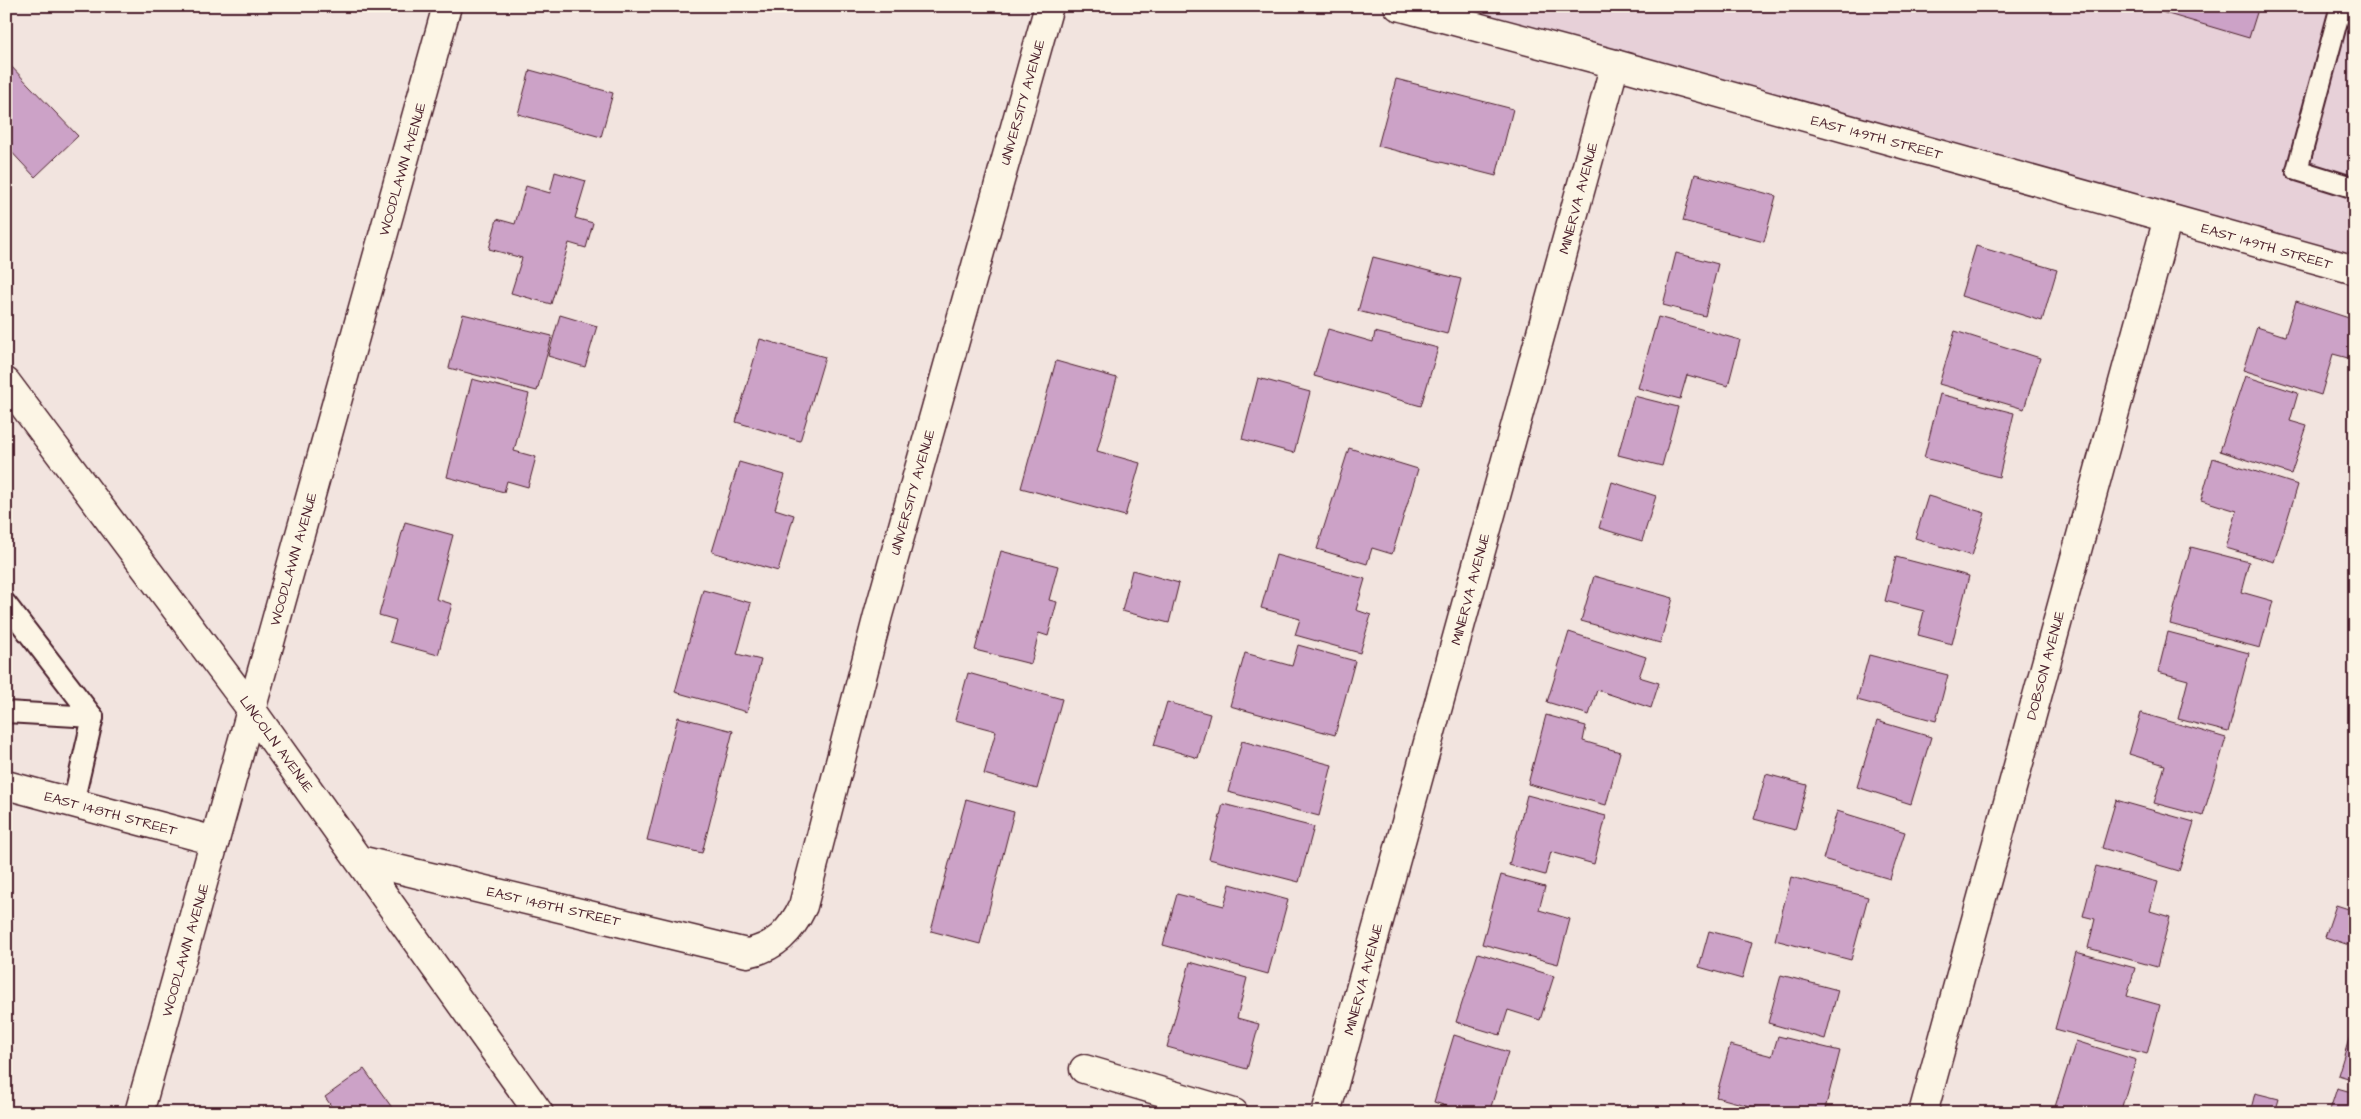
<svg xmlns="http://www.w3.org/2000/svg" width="2361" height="1119" font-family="'Architects Daughter',sans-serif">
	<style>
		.built { fill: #e7d0d8 }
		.building { fill: #cca2c7; stroke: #4a1f2b }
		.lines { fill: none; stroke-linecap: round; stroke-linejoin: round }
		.lane-casing { stroke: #4a1f2b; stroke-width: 24 }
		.street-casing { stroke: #4a1f2b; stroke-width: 31 }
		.secondary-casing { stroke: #4a1f2b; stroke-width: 31 }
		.lane { stroke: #fcf5e5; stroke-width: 20 }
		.street { stroke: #fcf5e5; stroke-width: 28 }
		.secondary { stroke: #fcf5e5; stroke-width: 28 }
		.labels { text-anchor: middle; stroke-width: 5; stroke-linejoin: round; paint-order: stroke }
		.street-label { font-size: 14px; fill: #4a1f2b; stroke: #fcf5e5 }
	</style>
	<rect width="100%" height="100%" fill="#f2e4df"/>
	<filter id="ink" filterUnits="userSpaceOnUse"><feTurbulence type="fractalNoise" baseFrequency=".02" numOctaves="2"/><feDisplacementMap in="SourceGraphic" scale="10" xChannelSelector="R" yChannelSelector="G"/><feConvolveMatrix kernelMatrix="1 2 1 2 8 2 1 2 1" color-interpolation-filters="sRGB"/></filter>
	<g filter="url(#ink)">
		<path class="built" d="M1426 6H2355V263Z"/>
		<g class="building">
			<path d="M2141 6H2259L2249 38Z"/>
			<path d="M6 61 78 136 35 177 6 146Z"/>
			<path d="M530 70 613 93 601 137 518 114Z"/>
			<path d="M1396 79 1513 109 1496 176 1378 146Z"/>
			<path d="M555 172 586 181 575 218 593 223 586 248 569 243 551 304 511 293 522 258 489 249 497 219 515 224 526 186 550 193Z"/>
			<path d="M1695 174 1776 196 1764 242 1683 221Z"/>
			<path d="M1976 246 2057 270 2042 321 1961 296Z"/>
			<path d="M1676 253 1718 264 1705 316 1663 305Z"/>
			<path d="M1373 257 1461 279 1447 334 1358 311Z"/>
			<path d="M2296 301 2355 320V337L2348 358 2333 354 2321 395 2243 370 2257 327 2285 336Z"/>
			<path d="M463 314 552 336 537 391 449 368Z"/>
			<path d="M560 315 597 326 585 367 548 356Z"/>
			<path d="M1658 317 1740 340 1728 386 1687 375 1680 399 1638 388Z"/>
			<path d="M1328 329 1373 342 1375 332 1438 348 1421 406 1314 376Z"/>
			<path d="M1955 331 2040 358 2024 409 1939 384Z"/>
			<path d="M760 339 825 357 800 441 736 422Z"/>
			<path d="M1056 361 1117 378 1097 451 1140 463 1125 516 1021 488Z"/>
			<path d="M2245 376 2298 393 2290 421 2307 426 2291 474 2220 451Z"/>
			<path d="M1258 378 1310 392 1294 453 1242 439Z"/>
			<path d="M472 379 529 394 514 451 536 457 528 487 507 481 504 492 447 477Z"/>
			<path d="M1940 394 2014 413 1999 477 1924 458Z"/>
			<path d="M1634 396 1678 407 1662 466 1618 455Z"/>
			<path d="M1349 448 1418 469 1392 554 1372 548 1367 564 1317 549Z"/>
			<path d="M2213 458 2298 485 2274 562 2226 548 2237 511 2201 500Z"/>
			<path d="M739 462 785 475 775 509 794 515 778 571 712 552Z"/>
			<path d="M1612 482 1656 496 1642 541 1599 528Z"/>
			<path d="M1928 496 1985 513 1972 556 1915 538Z"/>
			<path d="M405 522 453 535 436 599 452 604 438 655 390 642 396 620 379 615Z"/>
			<path d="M2191 547 2249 562 2241 592 2273 601 2260 648 2170 624Z"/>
			<path d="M1001 551 1058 566 1049 600 1057 602 1048 636 1039 633 1031 664 975 650Z"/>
			<path d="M1276 555 1365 579 1356 610 1371 615 1360 653 1295 635 1300 619 1261 608Z"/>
			<path d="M1896 557 1969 576 1952 644 1918 635 1924 611 1885 601Z"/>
			<path d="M1132 570 1179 583 1169 623 1122 611Z"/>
			<path d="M1594 576 1673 598 1660 643 1581 621Z"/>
			<path d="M703 590 751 603 737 654 761 660 747 712 675 692Z"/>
			<path d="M1569 632 1646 657 1639 677 1659 683 1651 708 1597 690 1589 715 1547 702Z"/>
			<path d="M2168 632 2249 653 2228 732 2178 719 2188 680 2158 672Z"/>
			<path d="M1298 645 1355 661 1335 735 1230 706 1245 653 1292 666Z"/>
			<path d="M1869 655 1948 675 1936 721 1857 700Z"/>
			<path d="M968 673 1062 699 1037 789 984 774 996 731 955 720Z"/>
			<path d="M1167 702 1210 714 1198 758 1154 745Z"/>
			<path d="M2141 713 2226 738 2203 816 2154 803 2165 765 2129 754Z"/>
			<path d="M1546 715 1586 726 1583 741 1620 752 1606 805 1528 784Z"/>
			<path d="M678 717 733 731 702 853 647 840Z"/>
			<path d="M1877 721 1931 737 1911 804 1857 787Z"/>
			<path d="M1242 741 1332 765 1319 816 1228 792Z"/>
			<path d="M1766 774 1807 785 1795 830 1754 819Z"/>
			<path d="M1527 795 1606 816 1594 864 1551 852 1545 875 1509 865Z"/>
			<path d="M966 799 1014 812 980 944 931 931Z"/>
			<path d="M2116 800 2194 822 2179 871 2102 848Z"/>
			<path d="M1223 804 1314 827 1299 882 1209 859Z"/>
			<path d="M1837 811 1905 832 1890 879 1823 859Z"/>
			<path d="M2096 866 2158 882 2150 911 2170 917 2157 967 2088 948 2095 919 2083 916Z"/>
			<path d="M1501 875 1545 887 1539 910 1570 919 1558 964 1482 944Z"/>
			<path d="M1791 877 1868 897 1851 960 1775 940Z"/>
			<path d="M1230 884 1288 900 1268 974 1163 945 1177 894 1224 906Z"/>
			<path d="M2336 905 2355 911V947L2325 937Z"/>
			<path d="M1709 931 1752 942 1742 979 1699 967Z"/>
			<path d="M2076 952 2135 968 2127 996 2160 1005 2147 1054 2055 1029Z"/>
			<path d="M1478 953 1554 976 1540 1020 1508 1010 1500 1035 1456 1022Z"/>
			<path d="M1190 962 1247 978 1237 1018 1259 1024 1247 1069 1167 1047Z"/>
			<path d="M1781 975 1838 990 1825 1039 1768 1023Z"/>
			<path d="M2353 1026 2355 1027V1080L2338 1075Z"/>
			<path d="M1454 1035 1508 1052 1489 1113H1467L1434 1102Z"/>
			<path d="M1778 1036 1840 1051 1824 1113H1775L1716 1097 1730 1045 1772 1056Z"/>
			<path d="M2076 1041 2136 1060 2120 1113H2053Z"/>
			<path d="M364 1069 396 1113H336L325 1097Z"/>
			<path d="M2337 1088 2355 1093V1113H2329Z"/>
			<path d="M2255 1093 2279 1099 2275 1113H2250Z"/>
		</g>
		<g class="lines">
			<g class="lane-casing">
				<g id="lane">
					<path d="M2341 6 2297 170 2355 188"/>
					<path d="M6 604 93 717"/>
					<path d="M6 712 93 717"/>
					<path d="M73 803 93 717"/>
				</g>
			</g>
			<g class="street-casing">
				<g id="street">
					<path d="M1398 6 1615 64 2355 270"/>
					<path d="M6 785 215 841"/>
					<path d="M360 860 747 953C775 948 791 931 803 906L878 615 1049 6"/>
					<path d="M1084 1069 1234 1113"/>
					<path d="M139 1113 447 6"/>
					<path d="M1326 1113 1615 64"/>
					<path d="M1923 1113 2168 218"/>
				</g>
			</g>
			<g class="secondary-casing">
				<path id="secondary" d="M6 382 251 709 539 1113"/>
			</g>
			<use href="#lane" class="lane"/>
			<use href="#street" class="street"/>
			<use href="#secondary" class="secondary"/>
		</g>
	</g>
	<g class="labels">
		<g class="street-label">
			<text transform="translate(1022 102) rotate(-74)" y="5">UNIVERSITY AVENUE</text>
			<text transform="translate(1877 137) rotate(15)" y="5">EAST 149TH STREET</text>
			<text transform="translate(402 169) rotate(-74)" y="5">WOODLAWN AVENUE</text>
			<text transform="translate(1578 198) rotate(-75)" y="5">MINERVA AVENUE</text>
			<text transform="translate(2267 246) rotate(16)" y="5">EAST 149TH STREET</text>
			<text transform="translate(912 492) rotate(-74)" y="5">UNIVERSITY AVENUE</text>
			<text transform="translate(293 559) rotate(-74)" y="5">WOODLAWN AVENUE</text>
			<text transform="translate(1470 589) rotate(-75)" y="5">MINERVA AVENUE</text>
			<text transform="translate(2045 665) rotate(-75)" y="5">DOBSON AVENUE</text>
			<text transform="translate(277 744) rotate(54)" y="5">LINCOLN AVENUE</text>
			<text transform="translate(111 813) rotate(15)" y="5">EAST 148TH STREET</text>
			<text transform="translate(554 906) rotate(13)" y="5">EAST 148TH STREET</text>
			<text transform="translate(185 950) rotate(-74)" y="5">WOODLAWN AVENUE</text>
			<text transform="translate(1363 979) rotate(-75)" y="5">MINERVA AVENUE</text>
		</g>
	</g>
	<rect width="2361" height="1119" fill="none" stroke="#fcf5e5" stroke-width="25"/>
	<rect x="12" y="12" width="2336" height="1094" fill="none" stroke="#4a1f2b" stroke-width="2" filter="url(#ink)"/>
</svg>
